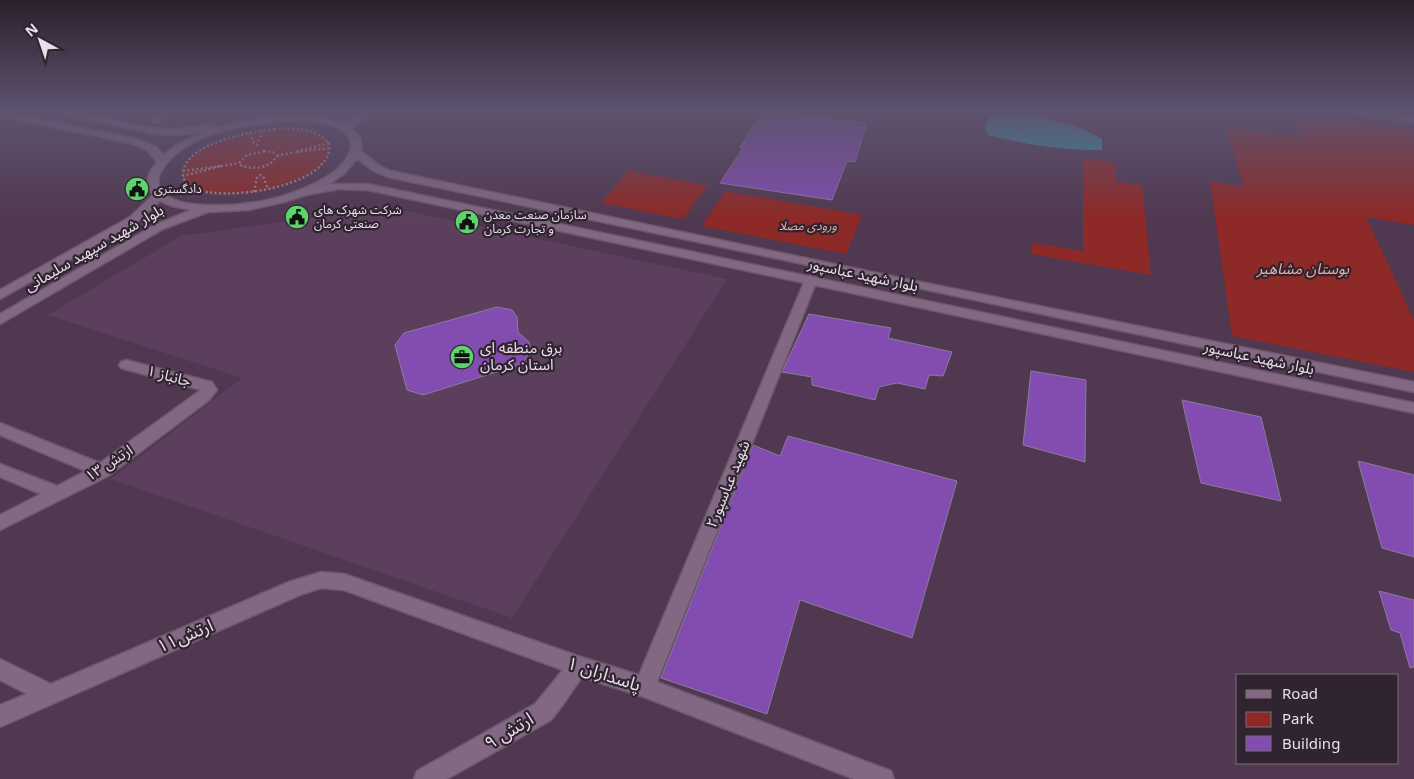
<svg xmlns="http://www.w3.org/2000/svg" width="1414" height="779" font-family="Georgia,'Noto Sans Arabic',serif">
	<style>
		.built { fill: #5c3f5c }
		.green { fill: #8d2926 }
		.water { fill: #2d97a3 }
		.building { fill: #824cb0; stroke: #8b7c9c }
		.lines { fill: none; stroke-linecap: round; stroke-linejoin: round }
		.minor-casing { stroke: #6c586c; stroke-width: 3 }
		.secondary-casing { stroke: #6c586c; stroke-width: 3 }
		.path { stroke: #998699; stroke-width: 2.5; stroke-dasharray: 2 2.5; stroke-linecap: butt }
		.minor { fill: #826882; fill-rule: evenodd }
		.secondary { fill: #826882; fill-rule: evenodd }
		.labels { text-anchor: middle; stroke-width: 4.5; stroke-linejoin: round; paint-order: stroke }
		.far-poi-label { font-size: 12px; fill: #ebddeb; stroke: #2f242f; text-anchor: start }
		.far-park-label { font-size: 12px; font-style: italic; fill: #edaea7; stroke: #2f242f }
		.street-label { font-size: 15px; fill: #ebddeb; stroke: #2f242f }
		.park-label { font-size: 15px; font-style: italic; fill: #edaea7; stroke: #2f242f }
		.poi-label { font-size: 15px; fill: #ebddeb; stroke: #2f242f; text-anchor: start }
		.near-street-label { font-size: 18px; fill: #ebddeb; stroke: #2f242f }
	</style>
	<rect width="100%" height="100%" fill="#503850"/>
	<path class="built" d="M379 205 727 279 512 618 111 479 242 378 48 315 181 236 301 219Z"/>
	<g class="green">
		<path d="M1291 113 1414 129V225L1366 217 1414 320V372L1232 336 1210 181 1244 187 1225 127 1301 137Z"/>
		<path d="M285 128C301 129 326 130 331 148 323 188 220 206 191 186 184 182 181 175 185 167 200 138 256 130 285 128Z"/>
		<path d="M1083 158 1115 163 1116 181 1142 185 1151 275 1031 254 1032 243 1083 251Z"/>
		<path d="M629 171 707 185H708L683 219 601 203Z"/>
		<path d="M725 191 862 215 846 254 702 226Z"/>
	</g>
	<path class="water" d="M1019 114C1048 118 1076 124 1102 139V150C1063 150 1027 145 988 135L985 127 990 116Z"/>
	<g class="building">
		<path d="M762 111 867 123 855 162 847 161 832 200 720 183 743 148H740Z"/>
		<path d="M497 307 512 310 517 317 518 332 529 342 531 350 522 364 423 395 407 390 395 345 404 333Z"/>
		<path d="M809 314 891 328 888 338 952 352 943 376 929 375 925 389 897 383 879 387 875 400 812 385V377L782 372Z"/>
		<path d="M1031 371 1086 380 1085 462 1023 445Z"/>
		<path d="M1182 400 1261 417 1281 501 1201 483Z"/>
		<path d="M788 436 957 481 912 638 800 600 767 714 661 678 753 445 780 456Z"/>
		<path d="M1358 461 1414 475V557L1382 548Z"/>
		<path d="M1379 591 1414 600V667L1410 668 1400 633 1391 630Z"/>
	</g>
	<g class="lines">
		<g class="minor-casing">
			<g id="minor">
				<path d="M165 111H177L158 122H152V118Z"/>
				<path d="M811 276 817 280 657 682 883 768 891 771 894 779H854L644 697 582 677 562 706 551 720 447 779H414L417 771 535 704 563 670 344 590 321 588 300 595 0 727V705L27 694 0 680V659L51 684 289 582 321 572 344 574 578 656 639 675 805 280Z"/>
				<path d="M126 360 212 382 217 390 209 400 108 476 0 530V515L41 494 0 477V464L57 486 86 471 0 435V423L100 463 201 390 121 368 119 365 121 362Z"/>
			</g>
		</g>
		<g class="secondary-casing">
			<g id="secondary">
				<path d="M0 111 137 139 156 147 163 155 178 144 204 132 175 135 154 134 51 111C86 111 119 123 153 128 173 131 192 127 211 125L216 128C255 118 306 105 344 124L363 111H374L351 128 361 139V151L380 166 391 171 891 276 1414 382V392L388 177 372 170 357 158 345 173 329 184H368L1414 403V413L368 190 338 189 306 195 284 202 248 210 208 212 163 229 0 324V314L155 225 191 210 172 206 160 201 138 221 0 299V290L130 217 153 195C144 183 148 173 157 162L148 151 130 143 0 116ZM291 121C302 121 314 121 325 123 369 135 349 165 321 180 286 199 245 207 206 205 189 204 171 203 160 189 156 179 160 172 166 164 194 130 250 124 291 121Z"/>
				<path d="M1351 111H1379L1414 116V122L1355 114Z"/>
			</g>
		</g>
		<g class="path">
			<path d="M274 129C294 128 314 128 329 143 336 187 221 203 193 188 187 185 182 179 183 173 185 143 251 132 274 129Z"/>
			<path d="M250 133 254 143 257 145 262 132"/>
			<path d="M329 143 295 152 331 148"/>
			<path d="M264 151 273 152 277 156C269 169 253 170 240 165L239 163 247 155Z"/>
			<path d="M277 156 295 152"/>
			<path d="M221 166 239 163"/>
			<path d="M183 171 221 166 183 176"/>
			<path d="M254 192 257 178 260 175 263 176 268 189"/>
		</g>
		<use href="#minor" class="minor"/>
		<use href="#secondary" class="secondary"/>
	</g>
	<linearGradient id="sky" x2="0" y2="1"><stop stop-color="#2c1f2c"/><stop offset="0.5" stop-color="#5e536f"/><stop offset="1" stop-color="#5e536f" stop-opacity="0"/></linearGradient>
	<rect width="1414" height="220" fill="url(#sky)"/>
	<defs>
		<g id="civic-disc" transform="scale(1.25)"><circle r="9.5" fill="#5cd56d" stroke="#2f242f"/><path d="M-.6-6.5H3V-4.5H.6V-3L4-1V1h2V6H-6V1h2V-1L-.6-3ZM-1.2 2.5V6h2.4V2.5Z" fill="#111"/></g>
		<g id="office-disc" transform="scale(1.25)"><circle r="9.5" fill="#5cd56d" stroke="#2f242f"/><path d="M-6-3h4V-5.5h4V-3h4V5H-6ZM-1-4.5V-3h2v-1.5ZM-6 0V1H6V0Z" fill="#111"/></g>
	</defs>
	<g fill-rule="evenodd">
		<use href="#civic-disc" x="137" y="189"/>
		<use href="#civic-disc" x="297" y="217"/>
		<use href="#civic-disc" x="467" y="222"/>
		<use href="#office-disc" x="462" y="357"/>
	</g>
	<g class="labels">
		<g class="far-poi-label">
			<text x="154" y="193">دادگستری</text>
			<text x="314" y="214">شرکت شهرک های<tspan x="314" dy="14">صنعتی کرمان</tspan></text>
			<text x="484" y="219">سازمان صنعت معدن<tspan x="484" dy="14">و تجارت کرمان</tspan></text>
		</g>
		<g class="far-park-label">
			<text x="808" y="230">ورودی مصلا</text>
		</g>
		<g class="street-label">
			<text transform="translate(94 248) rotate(-30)" y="5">بلوار شهید سپهبد سلیمانی</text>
			<text transform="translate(863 275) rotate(12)" y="5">بلوار شهید عباسپور</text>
			<text transform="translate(1259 358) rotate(12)" y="5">بلوار شهید عباسپور</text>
			<text transform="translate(169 376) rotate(15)" y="5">جانباز ۱</text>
			<text transform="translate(109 463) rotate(-33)" y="5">ارتش ۱۳</text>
			<text transform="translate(728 484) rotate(-68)" y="5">شهید عباسپور۲</text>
		</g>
		<g class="park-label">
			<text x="1303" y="274">بوستان مشاهیر</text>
		</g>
		<g class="poi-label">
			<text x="480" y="353">برق منطقه ای<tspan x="480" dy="17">استان کرمان</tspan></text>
		</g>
		<g class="near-street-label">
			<text transform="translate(185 636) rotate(-23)" y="6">ارتش۱۱</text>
			<text transform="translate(604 674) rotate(18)" y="6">پاسداران ۱</text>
			<text transform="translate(509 731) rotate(-31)" y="6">ارتش ۹</text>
		</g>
	</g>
	<rect x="1236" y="674" width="162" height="90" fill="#2f242f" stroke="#7a6e7a"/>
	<rect x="1246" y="690" width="25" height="8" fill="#826882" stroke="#7a6e7a"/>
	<text x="1282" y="699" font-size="15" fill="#ebddeb">Road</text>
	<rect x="1246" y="712" width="25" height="15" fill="#8d2926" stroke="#7a6e7a"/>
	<text x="1282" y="724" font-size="15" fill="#ebddeb">Park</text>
	<rect x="1246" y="736" width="25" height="15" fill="#824cb0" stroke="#7a6e7a"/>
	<text x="1282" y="749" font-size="15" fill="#ebddeb">Building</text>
	<g transform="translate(40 40) rotate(320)" stroke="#2f242f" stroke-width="4" paint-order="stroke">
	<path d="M0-4L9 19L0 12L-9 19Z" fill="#ebddeb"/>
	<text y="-8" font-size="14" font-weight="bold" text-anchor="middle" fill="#ebddeb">N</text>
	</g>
</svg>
